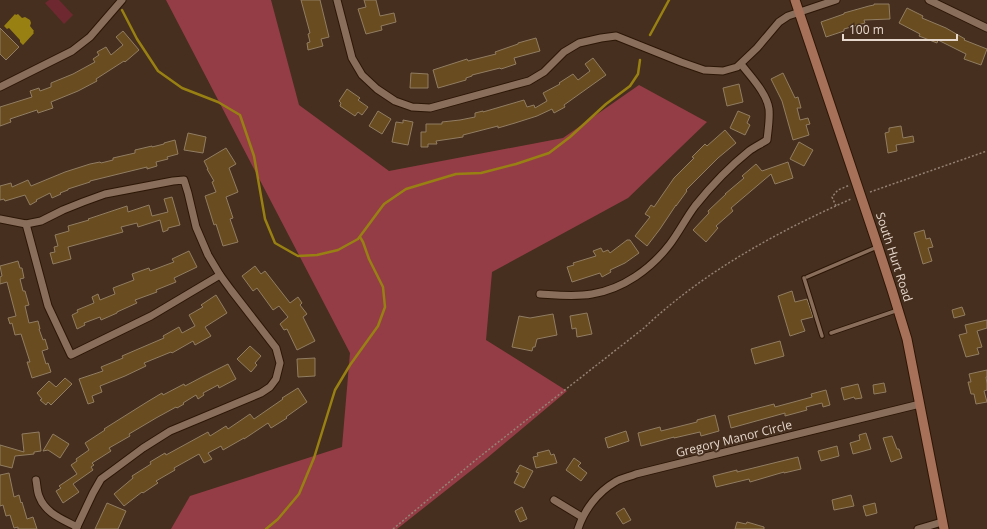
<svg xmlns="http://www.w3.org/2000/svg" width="987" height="529" font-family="'Open Sans',sans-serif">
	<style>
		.green { fill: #6e2930 }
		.forest { fill: #953d46 }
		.water { fill: #988012 }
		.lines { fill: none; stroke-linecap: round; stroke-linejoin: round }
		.stream { stroke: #988012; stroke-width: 2.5 }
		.building { fill: #694c1f; stroke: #917d63 }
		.lane-casing { stroke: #2c1606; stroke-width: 5.5 }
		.street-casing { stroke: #2c1606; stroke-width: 9 }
		.secondary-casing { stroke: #2c1606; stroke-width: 11 }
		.path { stroke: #958274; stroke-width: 1.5; stroke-dasharray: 2 2; stroke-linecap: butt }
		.lane { stroke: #896e5b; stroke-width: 3.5 }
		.street { stroke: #896e5b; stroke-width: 7 }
		.secondary { stroke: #a77059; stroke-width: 9 }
		.labels { text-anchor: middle; stroke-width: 4; stroke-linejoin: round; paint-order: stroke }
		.street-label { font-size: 12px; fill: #e7d8cd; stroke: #462f1e }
	</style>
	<rect width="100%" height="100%" fill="#462f1e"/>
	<path class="green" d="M49 0H59L73 15 64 24 45 3Z"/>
	<path class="forest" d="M166 0H271L299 105 389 171 563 138 639 85 707 122 628 198 492 272 486 340 567 391 487 458 397 529H171L190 496 342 447 350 353Z"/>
	<path class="water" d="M15 14 16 15 18 14 22 18 25 17 30 20 31 23 30 26 34 31 33 32 34 33 23 45 20 42V40L9 28 7 29 4 26Z"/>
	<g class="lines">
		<g class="stream">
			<path d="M122 10 137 39 158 71 182 88 218 102 240 115 254 156 265 219 275 243 298 256 317 255 338 250 358 239 384 204 406 189 456 174 481 173 516 164 549 153 570 137 606 104 630 86 638 74 640 60"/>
			<path d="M650 35 669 0"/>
			<path d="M266 529 278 519 299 494 314 458 335 390 350 365 378 326 385 307 383 287 369 259 363 242 360 237"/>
		</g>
	</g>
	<g class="building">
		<path d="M301 0H320L329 37 321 39 323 46 308 50 307 43 310 42 308 34 310 33Z"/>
		<path d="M364 0H376L380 16 394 13 396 22 381 26 382 30 366 34 358 9 366 7Z"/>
		<path d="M874 4H889L890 19 864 20 865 23 844 29V31L826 37 821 22 844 14V13L869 6 874 5Z"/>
		<path d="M907 8 923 16 922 18 946 28 965 39 964 40 987 49 981 65 964 59 966 54 938 40 937 43 919 36 920 34 899 23Z"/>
		<path d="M0 28 19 47 6 60 0 54Z"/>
		<path d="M123 31 139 50 125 62 124 61 96 79 97 81 78 91 51 102 53 108 38 113 37 110 10 119 11 122 0 126V107L32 97 30 91 39 88 40 91 51 87V83L73 74 95 62 93 59 99 55 97 52 106 47 111 55 123 45 116 37Z"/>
		<path d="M536 38 540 51 514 58 516 64 501 69 500 68 472 75V76L466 78V80L438 88 433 70 467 59 468 61 496 54 495 52 518 44V43Z"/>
		<path d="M593 58 606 75 564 105 565 107 554 113 552 109 537 116 515 123 498 128V126L463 135V137L436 141 437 144H428V147H421V132H426V124H442V122L460 120 475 117V113L483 111V112L524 100 527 107 534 105 535 108 547 101 543 93 560 84 559 83 573 74 578 80 590 71 585 64Z"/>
		<path d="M411 73 428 74V88H410Z"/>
		<path d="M783 73 795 98 798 97 801 108H797L800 120 808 118 810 124 806 125 809 135 793 140 782 101 771 79Z"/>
		<path d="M739 84 743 102 727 106 723 88Z"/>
		<path d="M347 89 360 98 358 100 368 107 362 115 358 112 355 116 340 106 341 103 339 101Z"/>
		<path d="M378 111 391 119 382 134 369 126Z"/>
		<path d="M738 111 750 116 747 123 750 125 745 135 730 128Z"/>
		<path d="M403 120 413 122 408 145 392 142 396 122 403 123Z"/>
		<path d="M901 126 903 138 913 136 914 142 896 145 897 151 888 153 885 133 889 132V128Z"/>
		<path d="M725 130 736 143 718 158 686 190 687 191 676 206V205L660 229 647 246 635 236 650 217 645 214 651 205 654 207 674 178 694 158 692 157 705 144 707 146Z"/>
		<path d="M188 133 206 137 203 153 184 150Z"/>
		<path d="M175 140 178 154 167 157 168 159 156 162 157 166 147 169V167L90 181V182L68 189V190L60 193 61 194 52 198 50 193 36 200 37 201 30 205 25 195 5 201 4 199 0 200V186L11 183 12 187 28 180 31 186 65 172 90 164 100 162 101 163 113 160V158L135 153V150L152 146V147L164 144V143Z"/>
		<path d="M799 142 813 150 804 166 790 159Z"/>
		<path d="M226 148 236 164 229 168 238 192 226 197 233 218 230 219 238 242 223 246 216 224 214 225 205 196 216 192 212 182 214 181 207 169H208L204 161Z"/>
		<path d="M788 162 793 178 775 184 771 174 731 208 733 211 716 226 718 228 706 242 693 230 709 213 708 211 726 194H725L744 178 742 176 756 164 762 171Z"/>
		<path d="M172 197 180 225 168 228V230L163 232 160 220 138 227 137 223 121 227 123 232 68 247 71 259 53 264 50 253 55 252 54 247 58 246 55 235 69 231 68 226 89 220 88 219 127 206 128 212 149 205 152 216 168 212 164 199Z"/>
		<path d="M924 230 926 239 930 238 933 247 928 248 932 261 923 264 914 233Z"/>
		<path d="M627 240H630L639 253 625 263 610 270 611 272 602 277 600 273 572 282 567 267 574 265 573 263 596 256 593 251 601 248 603 252 608 250 610 253Z"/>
		<path d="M189 251 197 267 174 278 176 282 156 290 157 292 135 300 137 303 117 312V313L101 320 100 317 84 323 85 325 77 329 72 315 78 312 77 310 94 303 92 297 98 294 100 300 115 294 113 288 134 280 132 274 149 268 150 271 174 262 172 259Z"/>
		<path d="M18 261 20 268H22L24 278 20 279 23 291H25L29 305 25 306 29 323 38 321 40 329H39L43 340 45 339 48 349 42 351 46 364 48 363 51 372 32 378 27 362H30L21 334 15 335 12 323 10 324 8 318 16 316 7 282 0 284V277L2 276 0 266Z"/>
		<path d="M255 266 261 274 265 271 290 303 298 297 302 303 300 305 307 314 303 317 315 341 297 350 287 329 284 330 280 324 288 317 279 306 273 310 257 288 253 291 242 276Z"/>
		<path d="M792 291 795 302 807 299 813 317 801 320 805 331 790 336 778 296Z"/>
		<path d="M216 295 227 313 205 327 211 336 195 345 193 341 172 353 171 352 144 363 146 366 125 376 100 386 102 392 92 396 94 402 88 404 79 379 103 371 101 367 123 358 122 356 164 338 163 336 179 327 182 333 195 326 189 315 203 307 201 305Z"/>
		<path d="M962 307 965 315 954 318 952 310Z"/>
		<path d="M587 313 592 334 577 337 576 328 572 329 570 316Z"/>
		<path d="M553 314 557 335 537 339 535 347H533L532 351 512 347 519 316 530 318Z"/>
		<path d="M987 320V328L977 331 982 347 977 348 979 354 966 357 959 335 967 333 965 325Z"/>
		<path d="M780 341 784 356 755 364 751 349Z"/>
		<path d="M250 346 261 356 255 363 257 365 251 372 237 359Z"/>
		<path d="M315 358V376L298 377 297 359Z"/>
		<path d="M228 364 236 379 219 388 218 385 203 393 204 395 198 399 196 395 183 403 184 404 177 408 176 407 156 418 129 434 130 436 109 448 111 451 92 463 94 465 91 467 93 470 73 484 79 492 63 503 56 491 61 488 59 486 77 474 71 465 77 461 76 459 89 450 85 443 105 430 104 429 147 402 162 393 163 395 184 384 185 386 202 377Z"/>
		<path d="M987 370V377H986L987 384V390L984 391 987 402 976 404 974 394H971L968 382H971L969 374Z"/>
		<path d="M65 378 72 384 51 405 48 402 46 405 40 400 42 399 37 393 49 381 56 387Z"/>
		<path d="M884 383 886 392 874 394 873 385Z"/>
		<path d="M858 384 862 398 855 399 854 397 844 400 841 388Z"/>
		<path d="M298 388 307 402 286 417 287 418 271 428 268 423 244 439V438L223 450 221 446 208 453 212 459 204 463 199 454 174 468 175 470 156 481 158 483 143 493 142 492 124 506 114 494 133 478 132 476 151 464 150 462 165 453 166 455 208 432 210 436 226 426 228 429 250 414 254 419 283 399 282 398Z"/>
		<path d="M826 390 830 405 823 407 822 403 806 407 807 410 785 416V413L731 428 728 416 774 404 775 407 812 397 811 394Z"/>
		<path d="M715 415 719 431 701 436 700 432 674 438V437L641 446 638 433 660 427 661 431 697 422V420Z"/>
		<path d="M626 431 629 441 608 448 605 438Z"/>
		<path d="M39 432 41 451 34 452V454L15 456 12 468 0 465V445L24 452 22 434Z"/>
		<path d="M866 433 871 449 853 454 850 443 860 440 859 435Z"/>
		<path d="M53 434 69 444 60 458 48 450 43 451Z"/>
		<path d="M892 436 897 449H899L902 458 891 462 883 438Z"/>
		<path d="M837 446 839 456 821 461 818 451Z"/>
		<path d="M549 450 551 455 554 454 557 463 536 468 533 457 538 456 537 453Z"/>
		<path d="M798 457 801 469 784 473V472L750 482 749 479 716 487 713 476 737 470V472Z"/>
		<path d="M574 458 581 463 578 466 587 473 581 481 566 470Z"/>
		<path d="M520 465 533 471 524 488 514 483 519 473 516 472Z"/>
		<path d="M9 473 14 497 19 495 21 503 22 502 27 519 33 517 37 529H18V527L14 528 10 515 6 516 3 505 0 506V475Z"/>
		<path d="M851 495 854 506 834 510 832 500Z"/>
		<path d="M107 503 126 511 118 529H95Z"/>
		<path d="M875 503 877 513 866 516 863 506Z"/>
		<path d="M522 507 527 519 520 522 515 511Z"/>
		<path d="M624 508 631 520 623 524 616 513Z"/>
		<path d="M737 522 746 524 747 522 764 527V529H735Z"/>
	</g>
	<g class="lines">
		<g class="lane-casing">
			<g id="lane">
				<path d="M807 277 877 247"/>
				<path d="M804 278 822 336"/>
				<path d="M831 333 898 310"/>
			</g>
		</g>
		<g class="street-casing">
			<g id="street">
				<path d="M337 0 352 58 362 75 377 89 395 101 412 107 430 108 529 81 544 72 564 52 579 43 601 38 616 36 681 62 704 70 723 71 737 67 757 48 779 22 788 16 836 0"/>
				<path d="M929 0 987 28"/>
				<path d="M0 87 72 51 90 37 122 0"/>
				<path d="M0 219 26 224 41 221 63 210 83 202 105 194 173 181 184 180 188 193 196 227 208 255 220 275 231 290 276 348 280 363 276 379 270 387 261 393 170 431 143 448 112 471 101 479 93 493 76 529"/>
				<path d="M26 224 48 306 71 355 151 316 220 275"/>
				<path d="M540 294C557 295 575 297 592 294 623 289 651 269 670 244 679 232 686 218 695 206 711 186 729 167 749 151 754 147 761 144 767 140 768 130 770 119 769 109 767 93 750 76 741 64"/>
				<path d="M36 480C37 485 37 491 39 496 45 513 62 519 77 527"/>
				<path d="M554 500 582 517"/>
				<path d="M578 529C584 510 598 492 615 482 621 478 629 477 636 474L920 404"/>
				<path d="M918 529 942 522"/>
			</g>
		</g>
		<g class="secondary-casing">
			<path id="secondary" d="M795 0 878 247 892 290 907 339 944 529"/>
		</g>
		<g class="path">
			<path d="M870 192 987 151"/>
			<path d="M836 206 832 197 838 190 850 185"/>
			<path d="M393 529 478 458 644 328C703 272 777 232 851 199"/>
		</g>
		<use href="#lane" class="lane"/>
		<use href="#street" class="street"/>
		<use href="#secondary" class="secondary"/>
	</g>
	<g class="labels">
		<g class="street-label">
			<text transform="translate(894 257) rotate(72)" y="4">South Hurt Road</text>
			<text transform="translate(734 439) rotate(-14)" y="4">Gregory Manor Circle</text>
		</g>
	</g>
	<path d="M843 34v6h114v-6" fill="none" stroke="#e7d8cd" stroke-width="2"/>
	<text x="849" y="34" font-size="12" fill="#e7d8cd" stroke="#462f1e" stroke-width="3" paint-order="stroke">100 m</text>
</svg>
